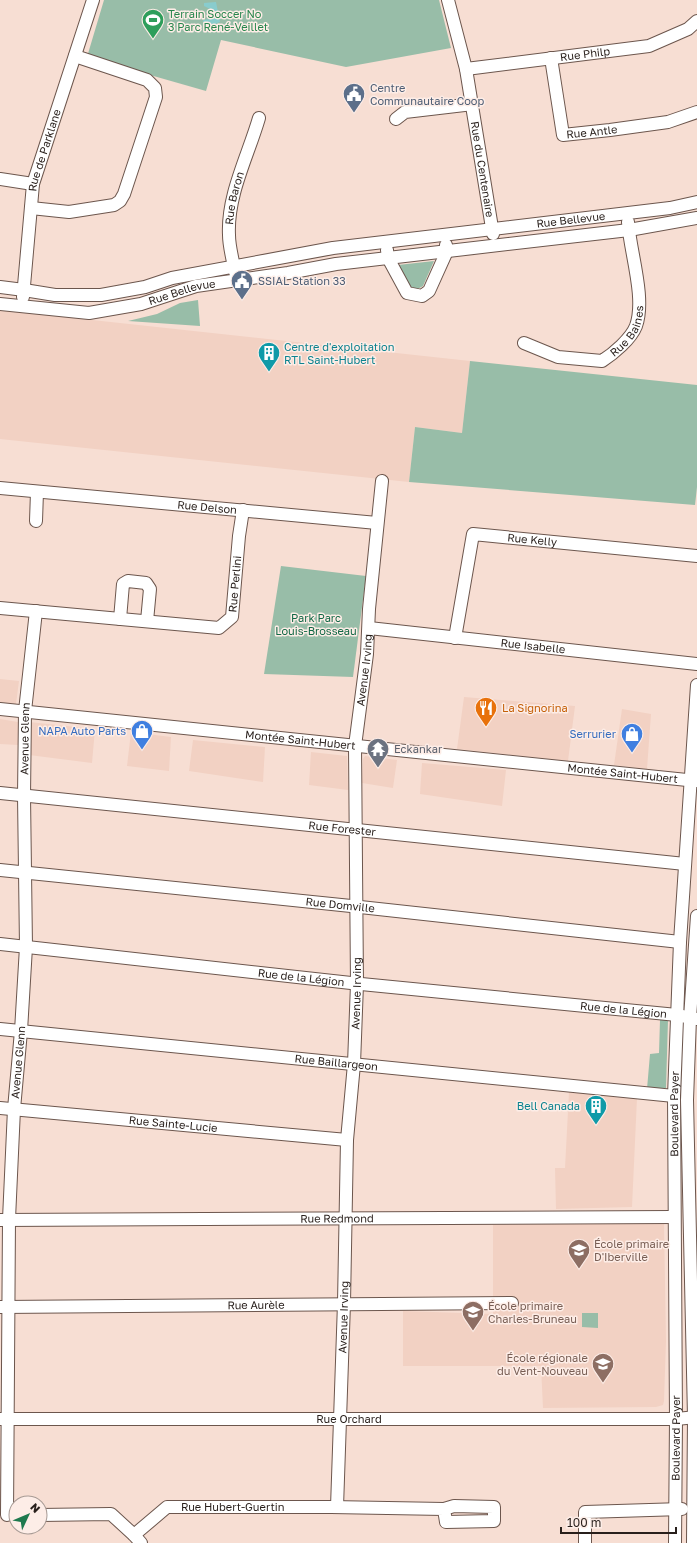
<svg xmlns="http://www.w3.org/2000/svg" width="697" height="1543" font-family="'Golos Text',sans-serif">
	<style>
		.built { fill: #f2d1c3 }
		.green { fill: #98bda8 }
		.water { fill: #89cccd }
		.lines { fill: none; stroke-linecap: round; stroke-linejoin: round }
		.minor-casing { stroke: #6c564d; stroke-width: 14 }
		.minor { stroke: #fff; stroke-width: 12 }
		.labels { text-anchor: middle; stroke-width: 3; stroke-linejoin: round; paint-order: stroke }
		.leisure-label { font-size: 11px; fill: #27864d; stroke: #fdede7; text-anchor: start }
		.street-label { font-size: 11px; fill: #281f1b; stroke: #fdede7 }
		.service-label { font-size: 11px; fill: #4e5e75; stroke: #fdede7; text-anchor: start }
		.culture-label { font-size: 11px; fill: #0d838f; stroke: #fdede7; text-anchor: start }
		.park-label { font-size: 11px; fill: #116845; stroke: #fdede7 }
		.food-label { font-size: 11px; fill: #c56008; stroke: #fdede7; text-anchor: start }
		.shop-label { font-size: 11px; fill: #366cbe; stroke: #fdede7; text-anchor: end }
		.worship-label { font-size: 11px; fill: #5b616d; stroke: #fdede7; text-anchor: start }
		.education-label { font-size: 11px; fill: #785e54; stroke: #fdede7; text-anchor: start }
	</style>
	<rect width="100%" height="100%" fill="#f7ded3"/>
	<g class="built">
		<path d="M0 310 470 361 462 433 415 427 409 482 0 439Z"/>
		<path d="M0 679 19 681 16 704 0 703Z"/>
		<path d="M464 697 575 706 568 761 457 749Z"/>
		<path d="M622 709 651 714 647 769 614 765Z"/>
		<path d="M0 719 18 722V745L0 744Z"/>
		<path d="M29 722 95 729 92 763 29 755Z"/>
		<path d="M131 732 171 737 169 771 127 766Z"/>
		<path d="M193 740 265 747 263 782 189 771Z"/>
		<path d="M311 752 347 756 348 790 309 785Z"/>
		<path d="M365 756 397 760 393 788 362 783 363 759Z"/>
		<path d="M422 763 506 770 502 806 420 794Z"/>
		<path d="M569 1092 637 1098 632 1207 556 1209 555 1168H565Z"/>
		<path d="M664 1222 666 1341 664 1401 663 1405 656 1407 543 1408 541 1366H403V1311L493 1314V1225Z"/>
	</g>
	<g class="green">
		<path d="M104 0H439L451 48 346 67 221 40 206 91 87 57Z"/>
		<path d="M434 261 423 286 416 290 409 286 398 265Z"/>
		<path d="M198 300 200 326 128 321 157 314 180 303Z"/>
		<path d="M470 361 697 385V487L695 505 409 482 415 427 462 433Z"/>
		<path d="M281 566 366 576 353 677 264 674Z"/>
		<path d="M660 1020H668L666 1088 647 1089 650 1054 659 1053Z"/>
		<path d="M582 1313H598V1328L582 1327Z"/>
	</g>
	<path class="water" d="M216 2 220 22 211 26 204 25 203 20 211 19 213 17 212 10 204 6V3Z"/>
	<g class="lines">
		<g class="minor-casing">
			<g id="minor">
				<path id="s1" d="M448 0 466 69 493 234"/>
				<path id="s2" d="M551 58 563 135 610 130 668 122 697 112"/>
				<path id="s3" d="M466 69 649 46 688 29 697 21"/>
				<path d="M396 119 405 112 473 104"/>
				<path d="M0 179 33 184"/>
				<path d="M31 208 69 212 114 205 120 201 124 194 156 97 155 88 147 80 75 56"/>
				<path d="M387 250 388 258 407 293 422 296 429 291 447 251 446 245"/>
				<path id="s4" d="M235 272C233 260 229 247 229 235 227 195 248 156 259 118"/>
				<path id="s5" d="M0 287 24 290 55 295H101L145 287 172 278 333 248 670 208 697 202"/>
				<path id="s6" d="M23 297 33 184 93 0"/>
				<path id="s7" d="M0 304 89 313 141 304 196 286 288 273 336 264 629 230 697 218"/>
				<path id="s8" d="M524 343 558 357 602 361C613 354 631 339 636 326 646 298 630 252 628 222"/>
				<path id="s9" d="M0 488 377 523"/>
				<path d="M36 521 37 492"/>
				<path id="s10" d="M0 608 219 628 232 617 239 536 243 510"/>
				<path d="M120 619 123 584 128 581 146 583 150 589 147 621"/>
				<path id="s11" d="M369 628 697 664"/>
				<path id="s12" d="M455 638 473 534 697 556"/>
				<path id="s13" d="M0 709 697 781"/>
				<path id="s14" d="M0 793 685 864"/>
				<path id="s15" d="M0 870 351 906 680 942"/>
				<path id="s16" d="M0 944 351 983 677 1015 697 1019"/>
				<path id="s17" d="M0 1029 674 1096"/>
				<path id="s18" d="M0 1108 347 1140"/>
				<path id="s19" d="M0 1220 674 1217"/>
				<path id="s20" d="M1 1307 512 1303"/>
				<path id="s21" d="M1 1419H676L697 1417"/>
				<path id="s22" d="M337 1507 344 1303 347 1140 354 1064 357 984 355 746 367 654 369 609 382 481"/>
				<path id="s23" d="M7 1515 9 1219 14 1109 21 1031 26 947 24 796 25 711 36 611"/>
				<path d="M40 1515 111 1514 134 1535 141 1543"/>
				<path id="s24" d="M134 1535 167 1507H331L444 1509 454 1506 494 1507V1521L446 1522 444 1509"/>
				<path d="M585 1543V1512L682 1509"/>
				<path id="s25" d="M675 1543 676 1419 674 1096 680 942 697 685"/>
				<path d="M693 1543 694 1417 687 1100 690 1018 697 916"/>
			</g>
		</g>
		<use href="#minor" class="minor"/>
	</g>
	<defs>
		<g id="stadium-pin" transform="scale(1.15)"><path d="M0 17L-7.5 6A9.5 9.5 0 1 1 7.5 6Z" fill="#2e9e5b" stroke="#fdede7"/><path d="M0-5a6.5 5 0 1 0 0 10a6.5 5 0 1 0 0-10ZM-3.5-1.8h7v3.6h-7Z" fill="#fff"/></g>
		<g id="civic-pin" transform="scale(1.15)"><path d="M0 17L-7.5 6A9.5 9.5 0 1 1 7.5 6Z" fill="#5c6f8a" stroke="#fdede7"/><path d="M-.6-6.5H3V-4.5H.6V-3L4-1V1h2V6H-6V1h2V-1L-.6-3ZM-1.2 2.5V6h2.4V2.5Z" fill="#fff"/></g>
		<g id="building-pin" transform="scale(1.15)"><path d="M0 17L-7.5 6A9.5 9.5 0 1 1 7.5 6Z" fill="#0f9aa8" stroke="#fdede7"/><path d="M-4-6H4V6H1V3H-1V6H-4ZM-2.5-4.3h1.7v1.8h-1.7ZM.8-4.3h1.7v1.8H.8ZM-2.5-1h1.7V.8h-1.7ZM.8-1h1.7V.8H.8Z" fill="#fff"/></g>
		<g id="restaurant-pin" transform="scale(1.15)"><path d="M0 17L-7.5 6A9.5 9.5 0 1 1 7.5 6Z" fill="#e8710a" stroke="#fdede7"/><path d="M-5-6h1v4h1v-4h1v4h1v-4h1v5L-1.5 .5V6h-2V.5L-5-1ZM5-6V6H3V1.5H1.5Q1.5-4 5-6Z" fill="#fff"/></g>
		<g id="shop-pin" transform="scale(1.15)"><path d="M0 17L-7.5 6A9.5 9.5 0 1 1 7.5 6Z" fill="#3f7fe0" stroke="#fdede7"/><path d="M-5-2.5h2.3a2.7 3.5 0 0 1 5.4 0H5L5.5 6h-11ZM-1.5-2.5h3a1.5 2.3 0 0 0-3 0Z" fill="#fff"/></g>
		<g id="temple-pin" transform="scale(1.15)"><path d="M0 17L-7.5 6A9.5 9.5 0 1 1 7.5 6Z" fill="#6b7280" stroke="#fdede7"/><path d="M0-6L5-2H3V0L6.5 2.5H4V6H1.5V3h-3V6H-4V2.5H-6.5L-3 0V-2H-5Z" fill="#fff"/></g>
		<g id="school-pin" transform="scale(1.15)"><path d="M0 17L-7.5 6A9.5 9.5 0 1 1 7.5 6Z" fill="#8d6e63" stroke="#fdede7"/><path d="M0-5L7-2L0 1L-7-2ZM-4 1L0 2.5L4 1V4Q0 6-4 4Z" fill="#fff"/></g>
	</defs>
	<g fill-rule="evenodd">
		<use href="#stadium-pin" x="153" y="20"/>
		<use href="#civic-pin" x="354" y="94"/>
		<use href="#civic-pin" x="242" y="281"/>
		<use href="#building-pin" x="269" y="353"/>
		<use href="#restaurant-pin" x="486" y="708"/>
		<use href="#shop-pin" x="142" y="731"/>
		<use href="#shop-pin" x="632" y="734"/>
		<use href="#temple-pin" x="378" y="749"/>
		<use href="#building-pin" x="596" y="1106"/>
		<use href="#school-pin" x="579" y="1250"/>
		<use href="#school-pin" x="473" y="1312"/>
		<use href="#school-pin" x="603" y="1364"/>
	</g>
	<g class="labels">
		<g class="leisure-label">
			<text x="168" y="18">Terrain Soccer No<tspan x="168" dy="13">3 Parc René-Veillet</tspan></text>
		</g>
		<g class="street-label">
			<text dy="4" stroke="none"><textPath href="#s3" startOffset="120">Rue Philp</textPath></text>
			<text dy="4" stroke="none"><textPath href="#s2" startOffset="107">Rue Antle</textPath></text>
			<text dy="4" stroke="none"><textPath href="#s6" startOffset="149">Rue de Parklane</textPath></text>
			<text dy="4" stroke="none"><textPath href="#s1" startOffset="173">Rue du Centenaire</textPath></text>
			<text dy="4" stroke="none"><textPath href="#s4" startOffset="75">Rue Baron</textPath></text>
			<text dy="4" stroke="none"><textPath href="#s5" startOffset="578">Rue Bellevue</textPath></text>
			<text dy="4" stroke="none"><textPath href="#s7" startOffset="185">Rue Bellevue</textPath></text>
			<text dy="4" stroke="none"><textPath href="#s8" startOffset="122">Rue Baines</textPath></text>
			<text dy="4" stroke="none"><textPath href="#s9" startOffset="208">Rue Delson</textPath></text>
			<text dy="4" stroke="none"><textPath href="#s12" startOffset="165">Rue Kelly</textPath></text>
			<text dy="4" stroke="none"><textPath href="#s10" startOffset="270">Rue Perlini</textPath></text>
			<text dy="4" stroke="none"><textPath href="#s11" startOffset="165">Rue Isabelle</textPath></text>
			<text dy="4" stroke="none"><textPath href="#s22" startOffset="838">Avenue Irving</textPath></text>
			<text dy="4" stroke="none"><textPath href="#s23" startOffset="777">Avenue Glenn</textPath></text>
			<text dy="4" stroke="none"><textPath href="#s13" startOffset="302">Montée Saint-Hubert</textPath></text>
			<text dy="4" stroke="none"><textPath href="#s13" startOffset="626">Montée Saint-Hubert</textPath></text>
			<text dy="4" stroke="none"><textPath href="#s14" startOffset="344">Rue Forester</textPath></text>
			<text dy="4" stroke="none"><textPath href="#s15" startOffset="342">Rue Domville</textPath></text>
			<text dy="4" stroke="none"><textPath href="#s16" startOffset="303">Rue de la Légion</textPath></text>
			<text dy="4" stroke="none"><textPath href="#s22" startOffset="514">Avenue Irving</textPath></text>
			<text dy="4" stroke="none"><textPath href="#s16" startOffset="627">Rue de la Légion</textPath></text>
			<text dy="4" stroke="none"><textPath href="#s17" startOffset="338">Rue Baillargeon</textPath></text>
			<text dy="4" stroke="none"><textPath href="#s23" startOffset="453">Avenue Glenn</textPath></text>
			<text dy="4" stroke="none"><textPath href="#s25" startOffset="429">Boulevard Payer</textPath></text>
			<text dy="4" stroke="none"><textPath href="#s18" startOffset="174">Rue Sainte-Lucie</textPath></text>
			<text dy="4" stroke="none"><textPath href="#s19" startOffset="337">Rue Redmond</textPath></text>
			<text dy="4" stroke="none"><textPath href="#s20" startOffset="255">Rue Aurèle</textPath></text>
			<text dy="4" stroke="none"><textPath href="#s22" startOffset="190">Avenue Irving</textPath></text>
			<text dy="4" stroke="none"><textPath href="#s21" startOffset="348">Rue Orchard</textPath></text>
			<text dy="4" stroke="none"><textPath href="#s25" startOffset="105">Boulevard Payer</textPath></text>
			<text dy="4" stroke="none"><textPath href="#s24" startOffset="109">Rue Hubert-Guertin</textPath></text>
		</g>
		<g class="service-label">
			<text x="370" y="92">Centre<tspan x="370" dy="13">Communautaire Coop</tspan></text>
			<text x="258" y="285">SSIAL Station 33</text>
		</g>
		<g class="culture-label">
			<text x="284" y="351">Centre d'exploitation<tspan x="284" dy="13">RTL Saint-Hubert</tspan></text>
			<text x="580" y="1110" text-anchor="end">Bell Canada</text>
		</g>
		<g class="park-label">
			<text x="316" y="622">Park Parc<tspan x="316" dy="13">Louis-Brosseau</tspan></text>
		</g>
		<g class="food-label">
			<text x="502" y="712">La Signorina</text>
		</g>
		<g class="shop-label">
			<text x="126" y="735">NAPA Auto Parts</text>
			<text x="616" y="738">Serrurier</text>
		</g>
		<g class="worship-label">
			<text x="394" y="753">Eckankar</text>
		</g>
		<g class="education-label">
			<text x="594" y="1248">École primaire<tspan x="594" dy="13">D'Iberville</tspan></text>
			<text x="488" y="1310">École primaire<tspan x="488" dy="13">Charles-Bruneau</tspan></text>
			<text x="588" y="1362" text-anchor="end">École régionale<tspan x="588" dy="13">du Vent-Nouveau</tspan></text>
		</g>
	</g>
	<g transform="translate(28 1515) rotate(46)"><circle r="19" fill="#fdede7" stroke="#a89b95"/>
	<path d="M0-3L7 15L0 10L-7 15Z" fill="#1e794e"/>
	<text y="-6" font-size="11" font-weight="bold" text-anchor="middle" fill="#281f1b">N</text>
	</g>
	<path d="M561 1527v6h115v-6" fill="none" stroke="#281f1b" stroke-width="2"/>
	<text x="567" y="1527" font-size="12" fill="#281f1b" stroke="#fdede7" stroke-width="3" paint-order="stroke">100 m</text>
</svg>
